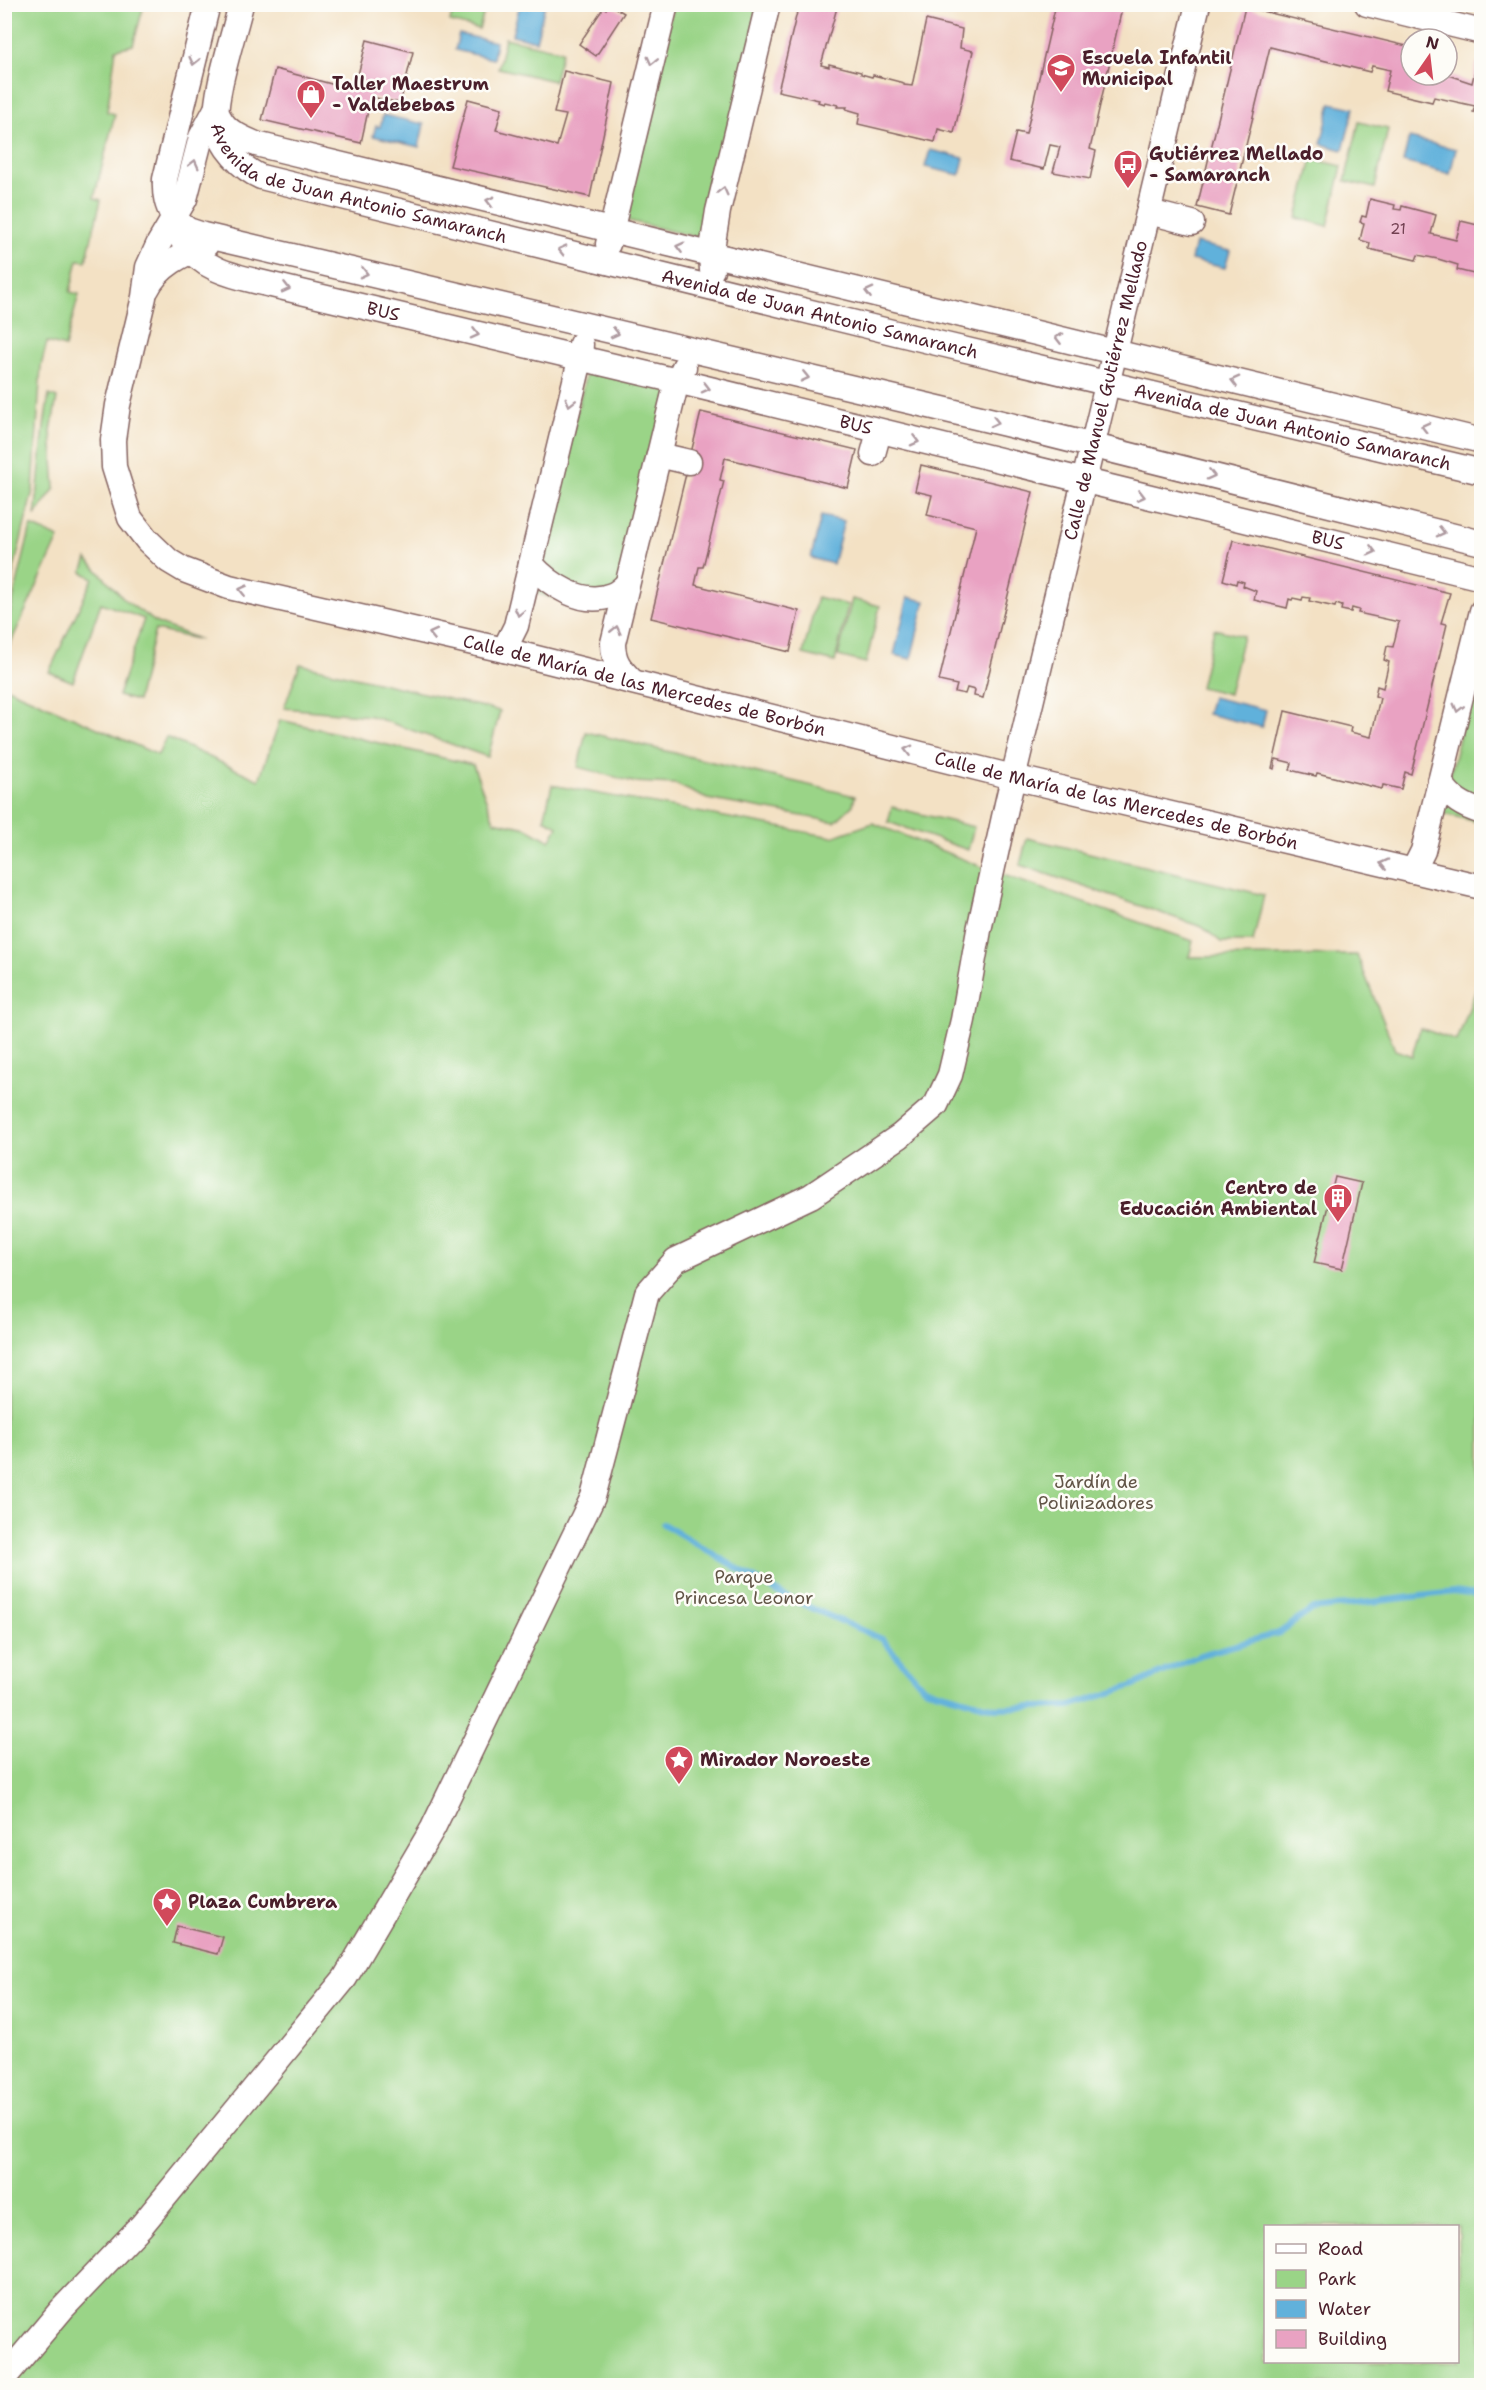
<svg xmlns="http://www.w3.org/2000/svg" width="1486" height="2390" font-family="'Shantell Sans',sans-serif">
	<style>
		.green { fill: #9ad487; stroke: #727a59; stroke-width: 1.5; fill-rule: evenodd }
		.water { fill: #61b1db; stroke: #566883; stroke-width: 1.5 }
		.lines { fill: none; stroke-linecap: round; stroke-linejoin: round }
		.stream { stroke: #61b1db; stroke-width: 6 }
		.building { fill: #e9a2c2 }
		.minor-casing { stroke: #856361; stroke-width: 27 }
		.minor { stroke: #fff; stroke-width: 24 }
		.oneway { stroke: #ae9aa0 }
		.labels { text-anchor: middle; stroke-width: 5; stroke-linejoin: round; paint-order: stroke }
		.number-label { font-size: 15px; fill: #724051 }
		.poi-label { font-size: 18px; font-weight: bold; fill: #4a1f2b; stroke: #fdfcf7; text-anchor: start }
		.street-label { font-size: 18px; fill: #4a1f2b; stroke: #fdfcf7 }
		.park-label { font-size: 18px; fill: #625547; stroke: #fdfcf7 }
	</style>
	<rect width="100%" height="100%" fill="#fdfcf7"/>
	<filter id="ink" filterUnits="userSpaceOnUse"><feTurbulence type="fractalNoise" baseFrequency=".0167" numOctaves="2"/><feDisplacementMap in="SourceGraphic" scale="12" xChannelSelector="R" yChannelSelector="G"/><feConvolveMatrix kernelMatrix="1 2 1 2 8 2 1 2 1" color-interpolation-filters="sRGB"/></filter>
	<filter id="wash" filterUnits="userSpaceOnUse"><feTurbulence type="fractalNoise" baseFrequency=".008" numOctaves="4" result="noise"/><feDisplacementMap in="SourceGraphic" scale="24" xChannelSelector="R" yChannelSelector="G"/><feGaussianBlur stdDeviation="1.35" result="paint"/><feColorMatrix in="noise" values="0 0 0 0 0 0 0 0 0 0 0 0 0 0 0 0 0 1.4 0 .05"/><feComposite in="paint" operator="in"/></filter>
	<g filter="url(#wash)">
		<rect width="100%" height="100%" fill="#f3e1c4"/>
		<g class="green">
			<path d="M5 4 144 5 133 45 116 49 107 112 115 114 94 198 101 200 86 261 78 260 70 292 79 294 65 347 47 342 41 366 33 490 5 606Z"/>
			<path d="M454 4 486 5 479 29 450 22Z"/>
			<path d="M673 5H762L704 239 621 219Z"/>
			<path d="M505 38 562 51 554 81 498 68Z"/>
			<path d="M1359 122 1388 129 1375 188 1345 181Z"/>
			<path d="M1312 159 1342 166 1328 226 1297 218Z"/>
			<path d="M587 370 671 390 617 613 533 593Z"/>
			<path d="M49 395 57 398 51 431 55 488 35 516C40 476 41 435 49 395Z"/>
			<path d="M31 526 59 538 7 651 5 650V634Z"/>
			<path d="M87 559 126 601 157 623 201 640 155 630 137 701 118 696 144 619 101 603 73 682 49 672 93 578 82 572Z"/>
			<path d="M817 597 848 605 835 662 803 654Z"/>
			<path d="M852 599 880 606 866 663 838 656Z"/>
			<path d="M1214 629 1243 636 1229 694 1200 687Z"/>
			<path d="M1481 646V823L1441 813Z"/>
			<path d="M300 664 500 711 488 757 371 716 284 708Z"/>
			<path d="M5 687 158 755 166 737 259 780 280 720 473 765 494 821 527 828 550 841 558 826 544 819 552 785 832 837 873 823 992 871 1193 941 1189 957 1357 955 1395 1050 1412 1056 1420 1028 1457 1041 1481 976V2385L5 2386ZM1266 2226H1458V2362H1266Z"/>
			<path d="M586 732 855 796 853 805 835 822 707 799 675 784 633 782 578 767Z"/>
			<path d="M892 807 974 827 968 850 888 822Z"/>
			<path d="M1027 838 1264 895 1253 942H1221L1202 927 1020 865Z"/>
		</g>
		<g class="water">
			<path d="M520 4 545 5 536 41 512 35Z"/>
			<path d="M459 34 496 42 493 59 455 50Z"/>
			<path d="M1331 103 1354 108 1343 150 1321 144Z"/>
			<path d="M383 115 424 124 419 147 373 136 376 126 380 127Z"/>
			<path d="M1409 138 1456 149 1450 174 1403 162Z"/>
			<path d="M930 150 964 158 960 175 925 167Z"/>
			<path d="M1195 243 1230 251 1225 268 1191 260Z"/>
			<path d="M821 516 844 521 833 564 811 558Z"/>
			<path d="M908 597 925 601 911 659 894 655Z"/>
			<path d="M1212 697 1266 710 1262 727 1207 714Z"/>
		</g>
		<g class="lines">
			<path class="stream" d="M663 1524 784 1596 882 1639 924 1688 996 1708 1070 1706 1132 1686 1200 1655 1279 1633 1313 1609 1454 1592 1482 1596"/>
		</g>
		<g id="blocks">
			<g class="building">
				<path d="M609 4 624 13 596 56 579 44 604 7 606 9Z"/>
				<path d="M799 4H838L821 65 829 67V64L861 72V74L872 77 873 75 904 83V85L912 86 926 20 962 29 960 48 973 51 954 133 938 129 935 142 858 124 860 113 846 109 847 107H837L838 105 825 102 824 104 818 102 819 100 778 91Z"/>
				<path d="M1056 4H1123L1090 149 1096 151 1090 179 1053 172 1060 147 1050 145 1044 169 1009 161 1016 132 1026 134Z"/>
				<path d="M1245 7 1411 47V75H1448L1472 83 1477 62 1482 64V114L1473 112 1475 106 1434 97 1432 102 1385 91 1390 70 1372 66 1370 72 1270 47 1229 215 1197 207Z"/>
				<path d="M367 40 413 52 400 103 371 97 361 143 262 120 275 69 354 90Z"/>
				<path d="M1447 55 1453 56 1448 74H1447Z"/>
				<path d="M564 71 614 83 590 197 450 166 468 99 502 108 496 130 557 146 566 115 554 113Z"/>
				<path d="M1370 199 1395 205 1394 209 1401 210 1402 206 1436 215 1431 234 1456 240 1461 221 1482 226V276L1457 270 1458 265 1438 259 1418 255 1416 260 1369 249 1370 243 1360 240 1364 223 1360 222 1362 216 1366 217Z"/>
				<path d="M701 412 857 450 848 488 725 458 720 480 724 481 703 567H699L695 585 799 611 790 652 651 618Z"/>
				<path d="M921 465 1033 492 983 698 974 696 975 690 967 688 965 694 955 692 957 685 939 681 976 527 927 515 932 495 915 491Z"/>
				<path d="M1233 540 1450 593 1441 623 1447 624 1411 774 1405 772 1401 789 1383 785 1382 789 1317 773 1316 776 1290 770 1292 763 1276 759 1274 769 1272 768 1285 711 1351 727 1350 732 1371 737 1380 698 1375 696 1377 686 1383 688 1389 662 1384 660 1387 646 1393 647 1399 622 1358 613 1359 610 1352 608 1351 612 1341 610 1342 606 1336 604 1335 607 1309 601 1310 598 1303 597 1302 600 1293 598 1292 600 1289 599 1287 608 1254 600 1256 591 1243 586 1244 582 1237 580 1236 584 1223 580Z"/>
				<path d="M1335 1177 1362 1183 1342 1269 1314 1263Z"/>
				<path d="M177 1926 223 1937 218 1954 173 1943Z"/>
			</g>
		</g>
	</g>
	<g filter="url(#ink)">
		<use href="#blocks" fill-opacity="0" stroke="#856361" stroke-width="1.5"/>
		<g class="lines">
			<g class="minor-casing">
				<g id="minor">
					<path id="s1" d="M208 4 165 179C164 196 167 205 174 219 177 226 179 234 183 241 201 268 229 275 259 282L677 381 1482 578"/>
					<path id="s2" d="M241 4C234 35 212 98 217 126 221 147 242 169 261 177L937 343 1482 472"/>
					<path d="M1367 4 1482 32"/>
					<path id="s3" d="M216 109 201 137 185 199 159 243 148 267 144 297 118 405 113 440 114 467 130 518 147 540 169 561 184 570 229 587 504 650 1013 777 1482 887"/>
					<path d="M219 117C226 132 242 138 256 144L1482 441"/>
					<path d="M1149 212 1192 223"/>
					<path d="M174 219 188 230 203 235 1006 424 1482 543"/>
					<path d="M608 244 666 4"/>
					<path d="M712 270 711 255 718 211 768 4"/>
					<path d="M147 289C158 266 183 254 206 245"/>
					<path d="M873 454 879 432"/>
					<path d="M659 455 689 462"/>
					<path d="M531 564C550 585 582 607 612 595 617 593 623 588 627 584"/>
					<path d="M504 650 516 626 580 360 581 344"/>
					<path d="M632 681C620 669 613 661 613 643L677 381 684 367"/>
					<path d="M1440 782C1451 799 1463 806 1482 812"/>
					<path d="M1413 871 1423 851 1482 611"/>
					<path id="s4" d="M4 2378 62 2309 142 2225 345 1978 433 1828 593 1497 647 1293 676 1260 811 1196 900 1136 936 1105 950 1075 963 1020 979 930 1008 799 1198 4"/>
				</g>
			</g>
			<use href="#minor" class="minor"/>
		</g>
		<defs><path id="oneway-chevron" d="M-2-3.5L2.5 0L-2 3.5" fill="none" stroke-width="1.6" stroke-linecap="round" stroke-linejoin="round" transform="scale(1.5)"/></defs>
		<g class="oneway">
			<use href="#oneway-chevron" transform="translate(194 61) rotate(103)"/>
			<use href="#oneway-chevron" transform="translate(652 61) rotate(104)"/>
			<use href="#oneway-chevron" transform="translate(194 164) rotate(-76)"/>
			<use href="#oneway-chevron" transform="translate(723 191) rotate(-76)"/>
			<use href="#oneway-chevron" transform="translate(490 201) rotate(-166)"/>
			<use href="#oneway-chevron" transform="translate(680 247) rotate(-166)"/>
			<use href="#oneway-chevron" transform="translate(562 250) rotate(-167)"/>
			<use href="#oneway-chevron" transform="translate(364 273) rotate(14)"/>
			<use href="#oneway-chevron" transform="translate(286 288) rotate(14)"/>
			<use href="#oneway-chevron" transform="translate(869 292) rotate(-166)"/>
			<use href="#oneway-chevron" transform="translate(615 333) rotate(13)"/>
			<use href="#oneway-chevron" transform="translate(475 334) rotate(14)"/>
			<use href="#oneway-chevron" transform="translate(1059 338) rotate(-166)"/>
			<use href="#oneway-chevron" transform="translate(805 377) rotate(13)"/>
			<use href="#oneway-chevron" transform="translate(1235 381) rotate(-166)"/>
			<use href="#oneway-chevron" transform="translate(706 388) rotate(14)"/>
			<use href="#oneway-chevron" transform="translate(570 402) rotate(104)"/>
			<use href="#oneway-chevron" transform="translate(995 422) rotate(13)"/>
			<use href="#oneway-chevron" transform="translate(1425 427) rotate(-166)"/>
			<use href="#oneway-chevron" transform="translate(915 441) rotate(14)"/>
			<use href="#oneway-chevron" transform="translate(1211 475) rotate(14)"/>
			<use href="#oneway-chevron" transform="translate(1141 496) rotate(14)"/>
			<use href="#oneway-chevron" transform="translate(1441 532) rotate(14)"/>
			<use href="#oneway-chevron" transform="translate(1372 551) rotate(14)"/>
			<use href="#oneway-chevron" transform="translate(243 590) rotate(-167)"/>
			<use href="#oneway-chevron" transform="translate(519 612) rotate(104)"/>
			<use href="#oneway-chevron" transform="translate(616 630) rotate(-77)"/>
			<use href="#oneway-chevron" transform="translate(433 634) rotate(-167)"/>
			<use href="#oneway-chevron" transform="translate(1458 708) rotate(104)"/>
			<use href="#oneway-chevron" transform="translate(908 750) rotate(-166)"/>
			<use href="#oneway-chevron" transform="translate(1384 864) rotate(-167)"/>
		</g>
	</g>
	<defs>
		<g id="school-pin" transform="scale(1.5)"><path d="M0 17L-7.5 6A9.5 9.5 0 1 1 7.5 6Z" fill="#d1495b" stroke="#fdfcf7"/><path d="M0-5L7-2L0 1L-7-2ZM-4 1L0 2.5L4 1V4Q0 6-4 4Z" fill="#fff"/></g>
		<g id="shop-pin" transform="scale(1.5)"><path d="M0 17L-7.5 6A9.5 9.5 0 1 1 7.5 6Z" fill="#d1495b" stroke="#fdfcf7"/><path d="M-5-2.5h2.3a2.7 3.5 0 0 1 5.4 0H5L5.5 6h-11ZM-1.5-2.5h3a1.5 2.3 0 0 0-3 0Z" fill="#fff"/></g>
		<g id="bus-pin" transform="scale(1.5)"><path d="M0 17L-7.5 6A9.5 9.5 0 1 1 7.5 6Z" fill="#d1495b" stroke="#fdfcf7"/><path d="M-5-6H5V4H4V6H2V4H-2V6H-4V4H-5ZM-3.5-4V0h7V-4ZM-3.5 1.2v1.5H-2V1.2ZM2 1.2v1.5H3.5V1.2Z" fill="#fff"/></g>
		<g id="building-pin" transform="scale(1.5)"><path d="M0 17L-7.5 6A9.5 9.5 0 1 1 7.5 6Z" fill="#d1495b" stroke="#fdfcf7"/><path d="M-4-6H4V6H1V3H-1V6H-4ZM-2.5-4.3h1.7v1.8h-1.7ZM.8-4.3h1.7v1.8H.8ZM-2.5-1h1.7V.8h-1.7ZM.8-1h1.7V.8H.8Z" fill="#fff"/></g>
		<g id="sight-pin" transform="scale(1.5)"><path d="M0 17L-7.5 6A9.5 9.5 0 1 1 7.5 6Z" fill="#d1495b" stroke="#fdfcf7"/><path d="M0-6L1.8-2.2L6-1.7L2.9 1.2L3.7 5.4L0 3.3L-3.7 5.4L-2.9 1.2L-6-1.7L-1.8-2.2Z" fill="#fff"/></g>
	</defs>
	<g fill-rule="evenodd">
		<use href="#school-pin" x="1061" y="68"/>
		<use href="#shop-pin" x="311" y="94"/>
		<use href="#bus-pin" x="1128" y="164"/>
		<use href="#building-pin" x="1338" y="1198"/>
		<use href="#sight-pin" x="679" y="1760"/>
		<use href="#sight-pin" x="167" y="1902"/>
	</g>
	<g class="labels">
		<g class="number-label">
			<text x="1398" y="234">21</text>
		</g>
		<g class="poi-label">
			<text x="1082" y="64">Escuela Infantil<tspan x="1082" dy="21">Municipal</tspan></text>
			<text x="332" y="90">Taller Maestrum<tspan x="332" dy="21">- Valdebebas</tspan></text>
			<text x="1149" y="160">Gutiérrez Mellado<tspan x="1149" dy="21">- Samaranch</tspan></text>
			<text x="1317" y="1194" text-anchor="end">Centro de<tspan x="1317" dy="21">Educación Ambiental</tspan></text>
			<text x="700" y="1766">Mirador Noroeste</text>
			<text x="188" y="1908">Plaza Cumbrera</text>
		</g>
		<g class="street-label">
			<text dy="6" stroke="none"><textPath href="#s2" startOffset="285">Avenida de Juan Antonio Samaranch</textPath></text>
			<text dy="6" stroke="none"><textPath href="#s1" startOffset="462">BUS</textPath></text>
			<text dy="6" stroke="none"><textPath href="#s2" startOffset="770">Avenida de Juan Antonio Samaranch</textPath></text>
			<text dy="6" stroke="none"><textPath href="#s4" startOffset="2362">Calle de Manuel Gutiérrez Mellado</textPath></text>
			<text dy="6" stroke="none"><textPath href="#s1" startOffset="948">BUS</textPath></text>
			<text dy="6" stroke="none"><textPath href="#s2" startOffset="1256">Avenida de Juan Antonio Samaranch</textPath></text>
			<text dy="6" stroke="none"><textPath href="#s1" startOffset="1434">BUS</textPath></text>
			<text dy="6" stroke="none"><textPath href="#s3" startOffset="981">Calle de María de las Mercedes de Borbón</textPath></text>
			<text dy="6" stroke="none"><textPath href="#s3" startOffset="1467">Calle de María de las Mercedes de Borbón</textPath></text>
		</g>
		<g class="park-label">
			<text x="1096" y="1488">Jardín de<tspan x="1096" dy="21">Polinizadores</tspan></text>
			<text x="744" y="1583">Parque<tspan x="744" dy="21">Princesa Leonor</tspan></text>
		</g>
	</g>
	<rect width="1486" height="2390" fill="none" stroke="#fdfcf7" stroke-width="24"/>
	<rect x="1264" y="2225" width="195" height="138" fill="#fdfcf7" stroke="#b5a4a5" stroke-width="1.5"/>
	<rect x="1276" y="2244" width="30" height="9" fill="#ffffff" stroke="#b5a4a5" stroke-width="1.5"/>
	<text x="1318" y="2255" font-size="18" fill="#4a1f2b">Road</text>
	<rect x="1276" y="2270" width="30" height="18" fill="#9ad487" stroke="#b5a4a5" stroke-width="1.5"/>
	<text x="1318" y="2285" font-size="18" fill="#4a1f2b">Park</text>
	<rect x="1276" y="2300" width="30" height="18" fill="#61b1db" stroke="#b5a4a5" stroke-width="1.5"/>
	<text x="1318" y="2315" font-size="18" fill="#4a1f2b">Water</text>
	<rect x="1276" y="2330" width="30" height="18" fill="#e9a2c2" stroke="#b5a4a5" stroke-width="1.5"/>
	<text x="1318" y="2345" font-size="18" fill="#4a1f2b">Building</text>
	<g transform="translate(1429 57) rotate(14)"><circle r="28" fill="#fdfcf7" stroke="#b5a4a5" stroke-width="1.5"/>
	<path d="M0-4.5L10 22L0 15L-10 22Z" fill="#d1495b"/>
	<text y="-9" font-size="16" font-weight="bold" text-anchor="middle" fill="#4a1f2b">N</text>
	</g>
</svg>
